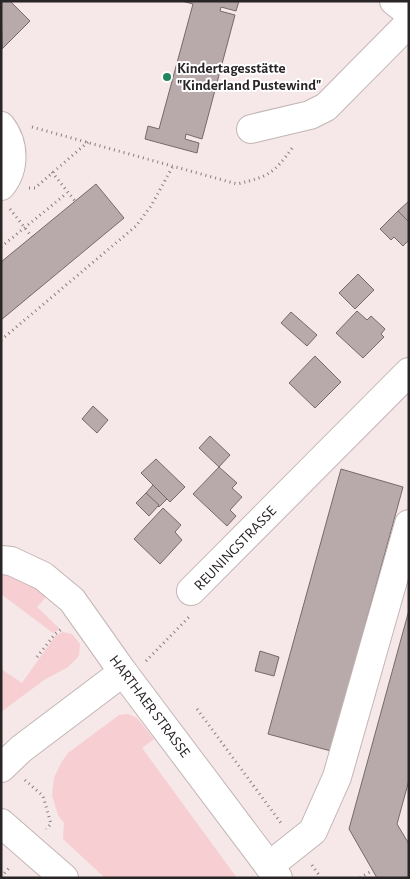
<svg xmlns="http://www.w3.org/2000/svg" width="410" height="879" font-family="'Alegreya Sans',sans-serif">
	<style>
		.green { fill: #f7ced2 }
		.building { fill: #b8aaab; stroke: #75696a }
		.lines { fill: none; stroke-linecap: round; stroke-linejoin: round }
		.minor-casing { stroke: #c3b5b6; stroke-width: 30 }
		.major-casing { stroke: #c3b5b6; stroke-width: 30 }
		.path { stroke: #887e7f; stroke-width: 3; stroke-dasharray: 1 4; stroke-linecap: butt }
		.minor { stroke: #fff; stroke-width: 28 }
		.major { stroke: #fff; stroke-width: 28 }
		.poi-dot { fill: #22855e; stroke: #fff; stroke-width: 2 }
		.labels { text-anchor: middle; stroke-width: 4; stroke-linejoin: round; paint-order: stroke }
		.poi-label { font-size: 15px; font-weight: bold; fill: #292425; stroke: #fff; text-anchor: start }
		.street-label { font-size: 15px; fill: #292425; stroke: #fff }
	</style>
	<rect width="100%" height="100%" fill="#f6e7e8"/>
	<g class="green">
		<path d="M1 572 21 578 49 594 37 607 60 629 53 633 1 594Z"/>
		<path d="M63 632 72 634 80 644 79 656 68 667 44 680 1 712V669L22 683 56 635Z"/>
		<path d="M128 714 137 718 154 739 142 748 237 878H105L63 839 64 823 58 815 52 795 54 778 61 763 68 753 119 715Z"/>
	</g>
	<g class="building">
		<path d="M1 1H10L30 21 2 49Z"/>
		<path d="M182 1H239L236 11 221 7 220 11 235 15 202 139 186 134 185 139 199 143 197 153 145 139 148 126 159 129 193 4Z"/>
		<path d="M96 184 124 218 1 320V262Z"/>
		<path d="M409 201V222L398 211Z"/>
		<path d="M398 211 409 222V240L403 246 394 237 391 240 380 229Z"/>
		<path d="M358 274 374 290 355 309 339 293Z"/>
		<path d="M357 311 367 320 371 316 385 329 381 334 384 337 363 358 336 333Z"/>
		<path d="M291 312 317 335 307 346 281 323Z"/>
		<path d="M315 356 341 382 315 408 289 383Z"/>
		<path d="M93 406 108 420 97 433 82 419Z"/>
		<path d="M210 436 230 455 219 467 199 448Z"/>
		<path d="M156 459 185 487 170 502 141 473Z"/>
		<path d="M219 467 237 483 232 488 242 497 230 510 236 516 227 526 193 494Z"/>
		<path d="M341 469 403 487 331 751 268 734Z"/>
		<path d="M153 485 167 499 159 507 146 493Z"/>
		<path d="M146 493 159 505 149 516 136 503Z"/>
		<path d="M163 508 181 525 175 532 182 540 160 564 134 539Z"/>
		<path d="M409 610V780L397 824 409 844V878H377L349 829Z"/>
		<path d="M260 651 279 657 274 676 255 671Z"/>
	</g>
	<g class="lines">
		<g class="minor-casing">
			<g id="minor">
				<path d="M394 1 409 13"/>
				<path d="M1 126C15 144 15 169 1 186"/>
				<path d="M251 129 310 115 326 107 409 23"/>
				<path d="M1 560 11 561 43 576 72 600 123 672 278 878"/>
				<path d="M191 591 409 372"/>
				<path d="M1 768 21 749 123 672"/>
				<path d="M269 866 313 831 337 777 409 524"/>
			</g>
		</g>
		<g class="major-casing">
			<path id="major" d="M1 823 64 878"/>
		</g>
		<g class="path">
			<path d="M32 127 237 184C270 176 273 174 293 147"/>
			<path d="M52 172 75 201"/>
			<path d="M29 188H35L88 142"/>
			<path d="M10 209 32 237"/>
			<path d="M1 247 67 193"/>
			<path d="M1 340 136 226 151 206 173 166"/>
			<path d="M37 657 55 634 62 629"/>
			<path d="M146 661 189 617"/>
			<path d="M197 709 281 823"/>
			<path d="M25 780 43 796 51 824 46 829"/>
			<path d="M312 865 321 878"/>
			<path d="M1 877 11 866"/>
			<path d="M360 878 373 870"/>
		</g>
		<use href="#minor" class="minor"/>
		<use href="#major" class="major"/>
	</g>
	<circle class="poi-dot" cx="167" cy="77" r="5"/>
	<g class="labels">
		<g class="poi-label">
			<text x="177" y="73">Kindertagesstätte<tspan x="177" dy="17">"Kinderland Pustewind"</tspan></text>
		</g>
		<g class="street-label">
			<text transform="translate(235 548) rotate(-46)" y="5">REUNINGSTRASSE</text>
			<text transform="translate(150 706) rotate(53)" y="5">HARTHAER STRASSE</text>
		</g>
	</g>
	<rect width="410" height="879" fill="none" stroke="#292425" stroke-width="5"/>
</svg>
